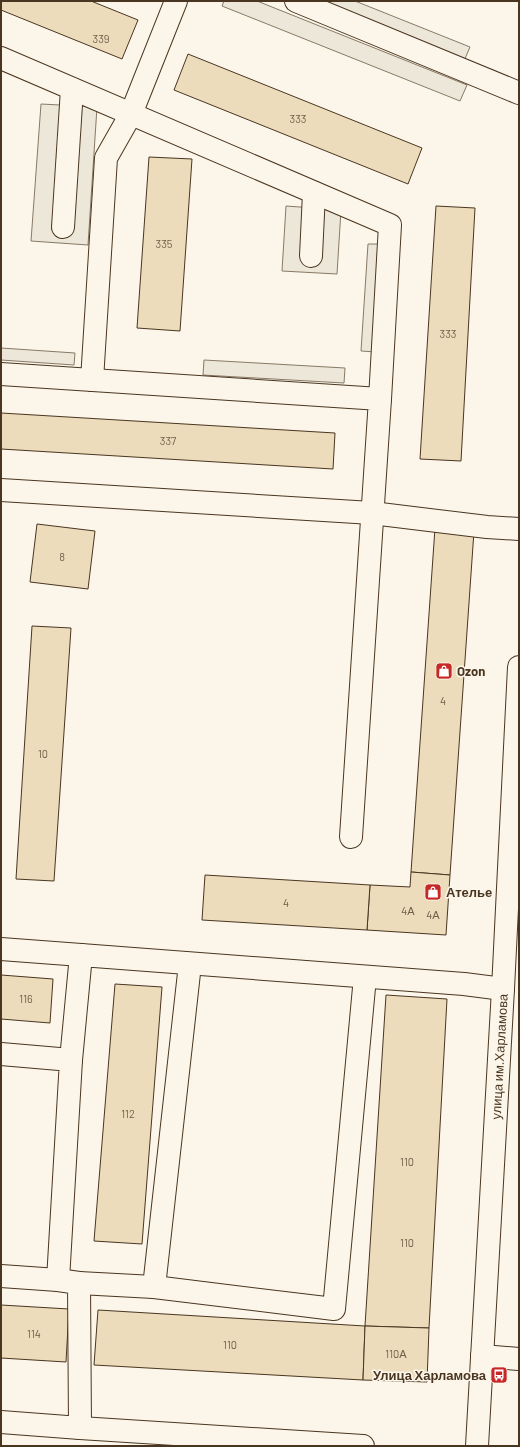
<svg xmlns="http://www.w3.org/2000/svg" width="520" height="1447" font-family="Barlow,sans-serif">
	<style>
		.parking { fill: #ede7d9; stroke: #887966 }
		.building { fill: #ecdcbc; stroke: #4a3520 }
		.lines { fill: none; stroke-linecap: round; stroke-linejoin: round }
		.minor-casing { stroke: #4a3520; stroke-width: 24 }
		.minor { stroke: #fbf6e9; stroke-width: 22 }
		.labels { text-anchor: middle; stroke-width: 3; stroke-linejoin: round; paint-order: stroke }
		.number-label { font-size: 11px; fill: #725f47 }
		.poi-label { font-size: 13px; font-weight: bold; fill: #4a3520; stroke: #fbf6e9; text-anchor: start }
		.street-label { font-size: 13px; fill: #4a3520; stroke: #fbf6e9 }
	</style>
	<rect width="100%" height="100%" fill="#fbf6e9"/>
	<g class="parking">
		<path d="M224 1H257L467 85 460 101 222 6Z"/>
		<path d="M313 1H355L470 47 464 61Z"/>
		<path d="M41 104 97 107 88 245 31 241Z"/>
		<path d="M286 206 341 210 337 274 282 271Z"/>
		<path d="M368 244H382L376 352 361 351Z"/>
		<path d="M1 348 75 353 74 365 1 360Z"/>
		<path d="M204 360 345 368 344 383 203 375Z"/>
	</g>
	<g class="building">
		<path d="M1 1H91L138 20 122 59 1 10Z"/>
		<path d="M188 54 422 148 408 184 174 90Z"/>
		<path d="M149 157 192 159 180 331 137 328Z"/>
		<path d="M436 206 475 208 461 461 420 459Z"/>
		<path d="M1 413 335 433 333 469 1 449Z"/>
		<path d="M37 524 95 531 88 589 30 582Z"/>
		<path d="M435 528 474 531 450 875 411 872Z"/>
		<path d="M32 626 71 628 54 881 16 879Z"/>
		<path d="M411 872 450 875 446 935 367 930 370 885 410 887Z"/>
		<path d="M205 875 370 885 367 930 202 920Z"/>
		<path d="M1 975 53 979 50 1023 1 1019Z"/>
		<path d="M115 984 162 987 142 1244 94 1241Z"/>
		<path d="M386 995 447 999 429 1328 365 1326Z"/>
		<path d="M1 1305 69 1309 66 1362 1 1358Z"/>
		<path d="M98 1310 365 1326 363 1380 94 1365Z"/>
		<path d="M365 1326 429 1328 427 1382 363 1380Z"/>
	</g>
	<g class="lines">
		<g class="minor-casing">
			<g id="minor">
				<path d="M296 1 519 93"/>
				<path d="M1 58 390 225 380 399"/>
				<path d="M63 227 72 89"/>
				<path d="M311 256 314 193"/>
				<path d="M1 374 380 399 351 837"/>
				<path d="M92 380 106 158 131 114 176 1"/>
				<path d="M1 490 372 513 487 527 519 529"/>
				<path d="M1 949 81 955"/>
				<path d="M1 1054 71 1060 58 1280"/>
				<path d="M71 1060 81 955 464 984 503 989"/>
				<path d="M1 1276 58 1280 79 1283 80 1428 1 1422"/>
				<path d="M79 1283 154 1287 334 1309 365 977"/>
				<path d="M154 1287 190 964"/>
				<path d="M482 1356 519 1359"/>
				<path d="M80 1428 363 1446"/>
				<path id="s1" d="M477 1446 503 989 519 667"/>
			</g>
		</g>
		<use href="#minor" class="minor"/>
	</g>
	<defs>
		<g id="shop-square" transform="scale(0.9)"><rect x="-9" y="-9" width="18" height="18" rx="4" fill="#c62828" stroke="#fbf6e9"/><path d="M-5-2.5h2.3a2.7 3.5 0 0 1 5.4 0H5L5.5 6h-11ZM-1.5-2.5h3a1.5 2.3 0 0 0-3 0Z" fill="#fff"/></g>
		<g id="bus-square" transform="scale(0.9)"><rect x="-9" y="-9" width="18" height="18" rx="4" fill="#c62828" stroke="#fbf6e9"/><path d="M-5-6H5V4H4V6H2V4H-2V6H-4V4H-5ZM-3.5-4V0h7V-4ZM-3.5 1.2v1.5H-2V1.2ZM2 1.2v1.5H3.5V1.2Z" fill="#fff"/></g>
	</defs>
	<g fill-rule="evenodd">
		<use href="#shop-square" x="444" y="671"/>
		<use href="#shop-square" x="433" y="892"/>
		<use href="#bus-square" x="499" y="1375"/>
	</g>
	<g class="labels">
		<g class="number-label">
			<text x="101" y="43">339</text>
			<text x="298" y="123">333</text>
			<text x="164" y="248">335</text>
			<text x="448" y="338">333</text>
			<text x="168" y="445">337</text>
			<text x="62" y="561">8</text>
			<text x="443" y="705">4</text>
			<text x="43" y="758">10</text>
			<text x="286" y="907">4</text>
			<text x="408" y="915">4А</text>
			<text x="433" y="919">4А</text>
			<text x="26" y="1003">116</text>
			<text x="128" y="1118">112</text>
			<text x="407" y="1166">110</text>
			<text x="407" y="1247">110</text>
			<text x="34" y="1338">114</text>
			<text x="230" y="1349">110</text>
			<text x="396" y="1358">110А</text>
		</g>
		<g class="poi-label">
			<text x="457" y="676">Ozon</text>
			<text x="446" y="897">Ателье</text>
			<text x="486" y="1380" text-anchor="end">Улица Харламова</text>
		</g>
		<g class="street-label">
			<text dy="5" stroke="none"><textPath href="#s1" startOffset="390">улица им.Харламова</textPath></text>
		</g>
	</g>
	<rect width="520" height="1447" fill="none" stroke="#4a3520" stroke-width="4"/>
</svg>
